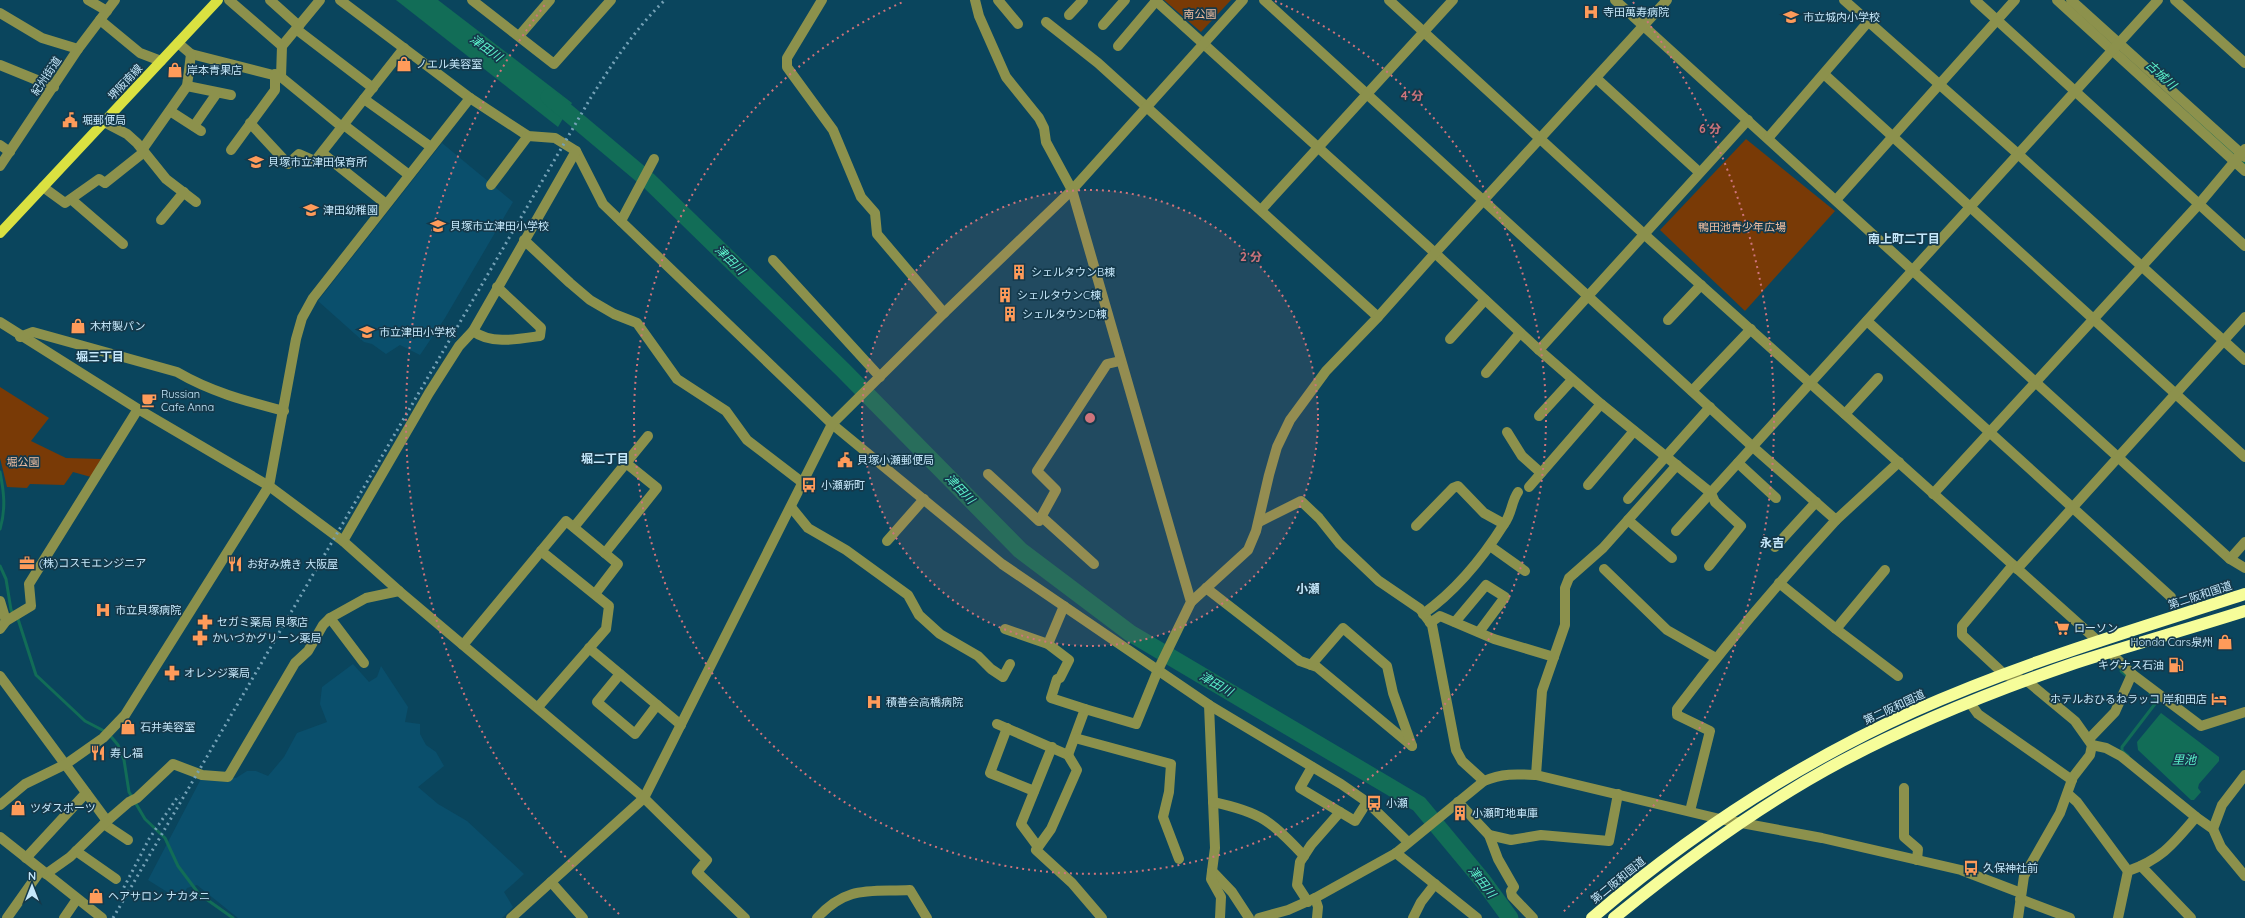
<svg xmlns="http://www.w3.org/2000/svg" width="2245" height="918" font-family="Quicksand,'Noto Sans JP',sans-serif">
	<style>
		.built { fill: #0a4f6c }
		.green { fill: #793a06 }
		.water { fill: #126d57 }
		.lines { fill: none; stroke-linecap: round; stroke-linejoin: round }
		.stream { stroke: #126d57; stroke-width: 3 }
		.river { stroke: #126d57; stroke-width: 17 }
		.minor { stroke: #8c914c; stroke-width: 10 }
		.major { stroke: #dae141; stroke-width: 10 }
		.highway { stroke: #f6fd9a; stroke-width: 12 }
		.rail { stroke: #75a2b7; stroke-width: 3; stroke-dasharray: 2 4; stroke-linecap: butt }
		.ring { fill: none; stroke: #cf747c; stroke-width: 2; stroke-dasharray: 2 4 }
		.labels { text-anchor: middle; stroke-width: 3.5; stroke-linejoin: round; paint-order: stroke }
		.poi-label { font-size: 11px; fill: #c5e7fa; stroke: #14394b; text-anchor: start }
		.park-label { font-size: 11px; fill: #f0bea1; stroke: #14394b }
		.street-label { font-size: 11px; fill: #c5e7fa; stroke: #14394b }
		.water-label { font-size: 12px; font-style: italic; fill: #5cf2cb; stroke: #14394b }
		.neighbourhood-label { font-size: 12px; font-weight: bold; fill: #c5e7fa; stroke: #14394b }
		.centre { fill: #cf747c; stroke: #14394b; stroke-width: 2 }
		.ring-label { font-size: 12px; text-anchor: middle; font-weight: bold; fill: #cf747c; stroke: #14394b; stroke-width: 3.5; stroke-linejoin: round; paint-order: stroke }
	</style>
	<rect width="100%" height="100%" fill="#0a455d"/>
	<g class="built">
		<path d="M442 143 513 202 445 318 420 355 400 345 386 354 372 344 364 342 318 301Z"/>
		<path d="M353 664 369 682 377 677 381 666 408 707 405 722 420 724V734L426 745 436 752 444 766 418 787 438 804 467 821 524 874 504 892 513 907 502 918H238L197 885 187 888 180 900 148 880 202 777 236 778 247 771H256L268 776 284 757 297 733 327 722 320 704 322 687Z"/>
	</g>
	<g class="green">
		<path d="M1164 0H1231L1201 32Z"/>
		<path d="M1746 139 1835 211 1745 311 1660 230Z"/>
		<path d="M0 387 49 418 31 441 66 458 101 459 91 477 73 472 64 485 30 484 27 488 7 487 0 458Z"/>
	</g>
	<g class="water">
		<path d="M396 0H438L572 103 558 127Z"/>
		<path d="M2161 713 2219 757V761L2199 784 2198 788 2201 792 2194 800H2191L2138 750 2137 742Z"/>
	</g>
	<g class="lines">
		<g class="stream">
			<path d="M2190 114 2245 164"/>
			<path d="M0 472C4 492 6 509 0 529"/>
			<path d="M0 566 6 579 11 610 18 619 36 675 85 721 108 733 118 745 124 760 129 792 145 819 165 838 178 866 199 894 233 918"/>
			<path d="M2121 671 2127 676"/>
			<path d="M2128 756 2122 751V747L2158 700 2150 694"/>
		</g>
		<path class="river" d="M549 97 649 181 843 370 1020 550 1130 633 1419 804 1483 881 1510 918"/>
		<g class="minor">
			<path d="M88 0 107 11"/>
			<path d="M229 0 282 46"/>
			<path d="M270 0 299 26"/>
			<path d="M340 0 470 98 528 136 555 138 576 151 603 204 832 424 1002 564 1209 705 1341 784 1367 802 1408 842"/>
			<path d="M472 0 554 64 611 0"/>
			<path d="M822 0 787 58V67L833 130 861 197 875 213 877 234 944 313"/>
			<path d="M975 0 979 16 1006 77 1039 118 1044 128 1046 142 1072 190 1191 602 1158 670 1136 724 1085 709 1068 755"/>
			<path d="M998 0 1018 24"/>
			<path d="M1155 0 1435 253 1539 350 1601 404 1711 493 1715 502 1741 526 1709 566"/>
			<path d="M1264 0 1753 447 1836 520 1899 462"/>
			<path d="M1389 0 1645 235 2099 642"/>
			<path d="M1615 0 2230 559 2245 568"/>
			<path d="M1844 0 2018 154 2245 360"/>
			<path d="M1975 0 2245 246"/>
			<path d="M2057 0 2245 171"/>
			<path d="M2071 0 2245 157"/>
			<path d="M2175 0 2245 63"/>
			<path d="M0 13 42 38 78 49"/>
			<path d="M1069 15 1083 0"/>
			<path d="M100 20 140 53 161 61"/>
			<path d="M1046 22 1098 63 1378 317"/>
			<path d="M1103 25 1125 0"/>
			<path d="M296 29 373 88"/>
			<path d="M519 36 550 0"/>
			<path d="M178 43 191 54 281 77 342 127"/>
			<path d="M1118 46 1156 1"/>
			<path d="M0 65 54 87"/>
			<path d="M1825 75 2245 457"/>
			<path d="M281 77 282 46 320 0"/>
			<path d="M1596 78 1699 172"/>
			<path d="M187 86 231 95"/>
			<path d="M364 99 431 147"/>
			<path d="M170 111 201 131"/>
			<path d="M104 122 127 134 137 143 166 179 196 202"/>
			<path d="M250 123 288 164 299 154 315 161 404 48"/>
			<path d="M344 125 409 175"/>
			<path d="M194 126 217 93"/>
			<path d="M1769 137 1868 22"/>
			<path d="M0 145 10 152"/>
			<path d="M142 150 187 86 191 54"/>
			<path d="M231 150 275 90V74"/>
			<path d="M322 153 386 204"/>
			<path d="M0 166 78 49 115 0"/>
			<path d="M491 185 528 136"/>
			<path d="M43 187 65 203 99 179 105 183 144 152"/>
			<path d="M72 200 123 244"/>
			<path d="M1836 200 2015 0"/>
			<path d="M1261 210 1453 0"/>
			<path d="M161 220 184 192"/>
			<path d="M621 221 654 159"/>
			<path d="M524 240 570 283 590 300 614 314 637 323 677 379 726 411 747 440 803 483"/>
			<path d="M773 260 880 377"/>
			<path d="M1668 320 1701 285"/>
			<path d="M1867 321 2171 597"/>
			<path d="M0 322 138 409 269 486 343 541 399 591 644 798 707 860 697 872 745 918"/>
			<path d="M473 331C491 345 519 339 540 336L541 328 497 287"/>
			<path d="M20 337 33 332 177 372C211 392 246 401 284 411"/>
			<path d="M1450 339 1485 300"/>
			<path d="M1539 350 1748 120"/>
			<path d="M1486 373 1520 333"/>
			<path d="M1692 391 1751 329"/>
			<path d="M1845 414 1878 378"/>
			<path d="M1539 416 1572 380"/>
			<path d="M1507 432 1522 456 1541 473"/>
			<path d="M1738 463 1776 498"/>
			<path d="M988 474 1039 521 1056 490 1037 471 1107 364 1120 361"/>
			<path d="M1588 485 1634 431"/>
			<path d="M1529 487 1601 404"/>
			<path d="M1933 494 2199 204 2245 149"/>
			<path d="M1628 499 1710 407"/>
			<path d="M791 507 808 528 846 550 908 595 919 615 940 634 978 656 991 669 1003 677 1010 664"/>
			<path d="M1042 517 1094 564"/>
			<path d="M1628 520 1672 558"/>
			<path d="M1259 522 1301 501 1319 518 1339 543 1379 581 1420 609 1432 625 1456 750 1462 761 1484 781"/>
			<path d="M1504 524C1512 514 1511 502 1518 492"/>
			<path d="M1416 526 1453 488 1458 486 1484 513 1504 524C1482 559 1457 590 1423 614"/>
			<path d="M574 527 648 436"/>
			<path d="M1676 531 2158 0"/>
			<path d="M343 541 429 393 459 346 473 331 576 151"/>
			<path d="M887 541 924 499"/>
			<path d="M1490 546 1525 571"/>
			<path d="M1775 547 1816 502"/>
			<path d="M605 553 657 488 626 463"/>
			<path d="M2230 559 2245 542"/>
			<path d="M2013 565 1962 626V635L2005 675 2027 681 2075 721 2092 745 2090 755 2073 777 2060 813 2024 876 2018 918"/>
			<path d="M1604 569 1667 630 1716 658"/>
			<path d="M2017 569 2245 317"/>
			<path d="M1779 583 1836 629 1898 676"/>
			<path d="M1206 588 1300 661 1317 667 1412 746"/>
			<path d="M0 601 6 621"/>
			<path d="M1191 602 1248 550 1256 531 1269 475 1277 447 1290 420 1326 371 1378 317 1435 253 1667 0"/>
			<path d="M330 618 364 663"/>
			<path d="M1455 622 1486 585 1505 597 1479 632"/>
			<path d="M1430 623 1440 616 1494 639 1554 657"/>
			<path d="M0 629 6 621 31 606 29 584 138 409"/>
			<path d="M1005 629 1048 644 1069 660 1060 678 1057 679 1051 698 1085 709"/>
			<path d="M1836 629 1885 570"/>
			<path d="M1048 644 1064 606"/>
			<path d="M463 645 566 521 618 564 595 594"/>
			<path d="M589 648 681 725"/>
			<path d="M2110 652 2132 674 2201 726 2245 712"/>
			<path d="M1311 665 1343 628 1387 666 1393 693 1412 746"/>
			<path d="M620 674 597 702 635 734 657 705"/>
			<path d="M0 676 107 821"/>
			<path d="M1970 703 1978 714 2072 780"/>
			<path d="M1209 705 1215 848 1212 871 1232 892 1249 918"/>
			<path d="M538 707 606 629 609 606 541 551"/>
			<path d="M997 724 1068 755 1077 770 1051 829 1036 850 1072 883 1102 918"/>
			<path d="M1007 728 990 773 1034 791"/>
			<path d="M1075 738 1171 764 1169 792 1163 817 1179 859"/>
			<path d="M2089 739 2115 712 2132 674"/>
			<path d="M2092 745 2106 748 2121 756 2196 817 2213 829 2221 847 2245 876"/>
			<path d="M1312 767 1300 788 1355 821 1367 802"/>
			<path d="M1536 775 1542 691 1565 625V588L1569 578 1603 548 1677 465"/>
			<path d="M1904 788V837L1918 849 1917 860"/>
			<path d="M2068 794 2077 802 2128 871"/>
			<path d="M1213 802C1260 812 1272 821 1304 856"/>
			<path d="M1458 802 1489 835 1498 859 1514 887 1511 891 1512 896 1533 918"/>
			<path d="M0 805 25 784 66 764 103 738 125 715 269 486 296 339 302 318 313 298 470 98"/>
			<path d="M1690 811 1710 731 1677 715V709C1727 643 1780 581 1836 520"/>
			<path d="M104 824 128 840"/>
			<path d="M2213 829 2222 805 2245 775"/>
			<path d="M1489 835 1511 840 1541 835 1609 841 1618 794"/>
			<path d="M0 837 102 918"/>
			<path d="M1038 847 1021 824 1052 747"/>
			<path d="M76 851 116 879"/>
			<path d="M1396 853 1477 918"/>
			<path d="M26 858 86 793"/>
			<path d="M2141 866 2191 918"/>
			<path d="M1212 871 1211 879 1221 897 1220 918"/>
			<path d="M46 874 70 857 107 821 129 802 137 798 173 764 202 775 228 777 295 663 308 651 323 625 330 618 366 598 399 591"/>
			<path d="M551 882 583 918"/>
			<path d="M1315 898 1318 907 1317 918"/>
			<path d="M2020 899 2070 918"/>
			<path d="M1308 902 1297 885 1300 862 1311 845 1340 812"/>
			<path d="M7 918 41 870"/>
			<path d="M64 918 77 899"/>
			<path d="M511 918 644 798 832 424 944 313 1072 190 1243 0"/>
			<path d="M817 918C847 885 869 892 910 890L927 918"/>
			<path d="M1259 918 1288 910 1315 898 1396 853 1484 781C1502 773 1517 774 1536 775L1720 819 1822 838 1961 870 2021 893"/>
			<path d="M1413 918 1421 902 1435 884"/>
			<path d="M2118 918 2128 871C2162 859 2173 844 2196 817"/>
		</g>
		<path class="major" d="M0 233 218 0"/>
		<g class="highway">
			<path d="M1592 918C1690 834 1797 764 1914 711 2021 663 2134 630 2245 594"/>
			<path d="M1614 918C1685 860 1761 804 1842 761 1916 722 1996 690 2075 663 2131 645 2188 629 2245 611"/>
		</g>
		<g class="rail">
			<path d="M121 893 149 839 179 795"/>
			<path d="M113 918 590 99C612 64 635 29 665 0"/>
		</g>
	</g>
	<circle cx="1090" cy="418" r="228" fill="#cf747c" fill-opacity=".12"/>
	<g class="ring">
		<circle cx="1090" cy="418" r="228"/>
		<path d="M1275 1A456 456 0 1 1 905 1"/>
		<path d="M619 914A684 684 0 0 1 547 2M1633 2A684 684 0 0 1 1561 914"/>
	</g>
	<defs>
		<g id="hospital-bare" transform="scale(1.2)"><path d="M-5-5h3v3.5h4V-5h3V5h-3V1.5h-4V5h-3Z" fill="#ff9b5a" stroke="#14394b" stroke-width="2.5" paint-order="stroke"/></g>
		<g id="school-bare" transform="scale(1.2)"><path d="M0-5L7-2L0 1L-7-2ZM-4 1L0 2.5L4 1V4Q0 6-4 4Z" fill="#ff9b5a" stroke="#14394b" stroke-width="2.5" paint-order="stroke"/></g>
		<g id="shop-bare" transform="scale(1.2)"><path d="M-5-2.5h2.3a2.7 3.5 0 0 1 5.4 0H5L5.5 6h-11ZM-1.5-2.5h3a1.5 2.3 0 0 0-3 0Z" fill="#ff9b5a" stroke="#14394b" stroke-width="2.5" paint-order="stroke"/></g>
		<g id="civic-bare" transform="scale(1.2)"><path d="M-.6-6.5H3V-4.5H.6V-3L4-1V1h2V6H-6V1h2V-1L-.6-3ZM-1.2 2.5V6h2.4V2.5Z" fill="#ff9b5a" stroke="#14394b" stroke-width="2.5" paint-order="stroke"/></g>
		<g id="university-bare" transform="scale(1.2)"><path d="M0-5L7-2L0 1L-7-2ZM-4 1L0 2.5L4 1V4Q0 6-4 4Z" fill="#ff9b5a" stroke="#14394b" stroke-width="2.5" paint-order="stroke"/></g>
		<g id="building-bare" transform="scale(1.2)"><path d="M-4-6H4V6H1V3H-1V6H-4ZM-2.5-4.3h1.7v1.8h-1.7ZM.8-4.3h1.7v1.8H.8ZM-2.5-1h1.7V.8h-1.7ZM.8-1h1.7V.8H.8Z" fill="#ff9b5a" stroke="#14394b" stroke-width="2.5" paint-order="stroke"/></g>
		<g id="cafe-bare" transform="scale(1.2)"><path d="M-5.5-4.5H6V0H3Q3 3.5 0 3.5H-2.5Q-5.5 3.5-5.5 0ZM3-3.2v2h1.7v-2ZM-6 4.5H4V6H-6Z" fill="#ff9b5a" stroke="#14394b" stroke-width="2.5" paint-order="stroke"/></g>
		<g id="bus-bare" transform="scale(1.2)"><path d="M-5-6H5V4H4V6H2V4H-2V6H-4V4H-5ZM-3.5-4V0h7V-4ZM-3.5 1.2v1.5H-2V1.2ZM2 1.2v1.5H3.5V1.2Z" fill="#ff9b5a" stroke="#14394b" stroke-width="2.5" paint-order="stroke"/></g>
		<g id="office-bare" transform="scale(1.2)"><path d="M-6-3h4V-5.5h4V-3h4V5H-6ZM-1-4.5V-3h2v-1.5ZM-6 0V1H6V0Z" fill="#ff9b5a" stroke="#14394b" stroke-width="2.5" paint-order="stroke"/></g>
		<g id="restaurant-bare" transform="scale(1.2)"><path d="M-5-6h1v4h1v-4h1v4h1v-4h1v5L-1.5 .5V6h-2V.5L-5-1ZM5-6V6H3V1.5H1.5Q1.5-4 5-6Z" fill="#ff9b5a" stroke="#14394b" stroke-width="2.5" paint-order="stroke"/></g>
		<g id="pharmacy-bare" transform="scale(1.2)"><path d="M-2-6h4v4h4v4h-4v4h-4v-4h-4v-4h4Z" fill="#ff9b5a" stroke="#14394b" stroke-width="2.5" paint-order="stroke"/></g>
		<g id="supermarket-bare" transform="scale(1.2)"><path d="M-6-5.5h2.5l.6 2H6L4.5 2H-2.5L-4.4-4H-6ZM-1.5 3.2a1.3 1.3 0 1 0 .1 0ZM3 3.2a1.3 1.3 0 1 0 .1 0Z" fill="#ff9b5a" stroke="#14394b" stroke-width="2.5" paint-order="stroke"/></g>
		<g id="fuel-bare" transform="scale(1.2)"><path d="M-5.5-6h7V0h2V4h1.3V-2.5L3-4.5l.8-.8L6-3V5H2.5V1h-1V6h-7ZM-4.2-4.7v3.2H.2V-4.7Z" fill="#ff9b5a" stroke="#14394b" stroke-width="2.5" paint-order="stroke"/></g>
		<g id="hotel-bare" transform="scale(1.2)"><path d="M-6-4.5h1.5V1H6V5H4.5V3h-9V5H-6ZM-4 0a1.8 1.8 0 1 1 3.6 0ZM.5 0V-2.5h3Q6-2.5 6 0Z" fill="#ff9b5a" stroke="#14394b" stroke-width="2.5" paint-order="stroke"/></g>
	</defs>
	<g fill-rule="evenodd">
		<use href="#hospital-bare" x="1591" y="12"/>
		<use href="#school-bare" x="1791" y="17"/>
		<use href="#shop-bare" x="404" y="64"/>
		<use href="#shop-bare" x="175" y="70"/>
		<use href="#civic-bare" x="70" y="120"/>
		<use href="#school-bare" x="256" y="162"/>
		<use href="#school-bare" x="311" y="210"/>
		<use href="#university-bare" x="438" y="226"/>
		<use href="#building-bare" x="1019" y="272"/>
		<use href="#building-bare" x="1005" y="295"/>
		<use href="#building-bare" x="1010" y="314"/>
		<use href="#shop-bare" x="78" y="326"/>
		<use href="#school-bare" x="367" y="332"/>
		<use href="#cafe-bare" x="149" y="400"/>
		<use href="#civic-bare" x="845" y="460"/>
		<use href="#bus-bare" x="809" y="485"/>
		<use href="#office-bare" x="27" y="563"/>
		<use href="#restaurant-bare" x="235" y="564"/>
		<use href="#hospital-bare" x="103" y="610"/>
		<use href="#pharmacy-bare" x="205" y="622"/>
		<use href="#supermarket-bare" x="2062" y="628"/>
		<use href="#pharmacy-bare" x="200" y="638"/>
		<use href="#shop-bare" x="2225" y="642"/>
		<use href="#fuel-bare" x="2176" y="665"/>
		<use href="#pharmacy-bare" x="172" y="673"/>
		<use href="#hotel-bare" x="2219" y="699"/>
		<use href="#hospital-bare" x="874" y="702"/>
		<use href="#shop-bare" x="128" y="727"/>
		<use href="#restaurant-bare" x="98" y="753"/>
		<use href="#bus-bare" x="1374" y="803"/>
		<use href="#shop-bare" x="18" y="808"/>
		<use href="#building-bare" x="1460" y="813"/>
		<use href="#bus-bare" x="1971" y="868"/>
		<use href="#shop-bare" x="96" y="896"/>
	</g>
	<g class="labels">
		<g class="poi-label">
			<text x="1603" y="16">寺田萬寿病院</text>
			<text x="1803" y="21">市立城内小学校</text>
			<text x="416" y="68">ノエル美容室</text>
			<text x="187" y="74">岸本青果店</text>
			<text x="82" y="124">堀郵便局</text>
			<text x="268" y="166">貝塚市立津田保育所</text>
			<text x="323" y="214">津田幼稚園</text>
			<text x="450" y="230">貝塚市立津田小学校</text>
			<text x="1031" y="276">シェルタウンB棟</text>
			<text x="1017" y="299">シェルタウンC棟</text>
			<text x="1022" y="318">シェルタウンD棟</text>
			<text x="90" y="330">木村製パン</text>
			<text x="379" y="336">市立津田小学校</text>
			<text x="161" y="398">Russian<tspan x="161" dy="13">Cafe Anna</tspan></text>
			<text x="857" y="464">貝塚小瀬郵便局</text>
			<text x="821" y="489">小瀬新町</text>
			<text x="39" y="567">(株)コスモエンジニア</text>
			<text x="247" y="568">お好み焼き 大阪屋</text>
			<text x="115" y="614">市立貝塚病院</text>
			<text x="217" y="626">セガミ薬局 貝塚店</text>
			<text x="2074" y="632">ローソン</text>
			<text x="212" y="642">かいづかグリーン薬局</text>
			<text x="2213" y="646" text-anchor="end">Honda Cars泉州</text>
			<text x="2164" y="669" text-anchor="end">キグナス石油</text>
			<text x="184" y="677">オレンジ薬局</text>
			<text x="2207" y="703" text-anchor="end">ホテルおひるねラッコ 岸和田店</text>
			<text x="886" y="706">積善会高橋病院</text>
			<text x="140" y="731">石井美容室</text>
			<text x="110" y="757">寿し福</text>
			<text x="1386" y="807">小瀬</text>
			<text x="30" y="812">ツダスポーツ</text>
			<text x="1472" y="817">小瀬町地車庫</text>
			<text x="1983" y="872">久保神社前</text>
			<text x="108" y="900">ヘアサロン ナカタニ</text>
		</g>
		<g class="park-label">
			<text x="1200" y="18">南公園</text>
			<text x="1742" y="231">鴨田池青少年広場</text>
			<text x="23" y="466">堀公園</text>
		</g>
		<g class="street-label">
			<text transform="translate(46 76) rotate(-56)" y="4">紀州街道</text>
			<text transform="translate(125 82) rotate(-47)" y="4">堺阪南線</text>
			<text transform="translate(2200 595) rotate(-18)" y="4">第二阪和国道</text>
			<text transform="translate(1894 707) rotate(-25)" y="4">第二阪和国道</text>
			<text transform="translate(1618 880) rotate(-39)" y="4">第二阪和国道</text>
		</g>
		<g class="water-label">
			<text transform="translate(486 48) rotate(36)" y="4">津田川</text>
			<text transform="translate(2161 75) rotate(42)" y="4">古城川</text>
			<text transform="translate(730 260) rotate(44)" y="4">津田川</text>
			<text transform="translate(960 489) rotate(46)" y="4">津田川</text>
			<text transform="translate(1216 684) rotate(30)" y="4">津田川</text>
			<text x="2184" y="764">里池</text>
			<text transform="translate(1482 882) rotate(52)" y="4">津田川</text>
		</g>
		<g class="neighbourhood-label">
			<text x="1904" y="243">南上町二丁目</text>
			<text x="100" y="361">堀三丁目</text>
			<text x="605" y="463">堀二丁目</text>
			<text x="1772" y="547">永吉</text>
			<text x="1308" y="593">小瀬</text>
		</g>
	</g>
	<circle cx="1090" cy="418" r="6" class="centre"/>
	<g class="ring-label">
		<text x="1412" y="100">4 分</text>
		<text x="1710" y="133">6 分</text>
		<text x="1251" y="261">2 分</text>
	</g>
	<g transform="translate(32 886)" stroke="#14394b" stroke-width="3" paint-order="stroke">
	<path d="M0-3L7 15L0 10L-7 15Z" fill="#c5e7fa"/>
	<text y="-6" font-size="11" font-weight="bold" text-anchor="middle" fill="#c5e7fa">N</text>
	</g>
</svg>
